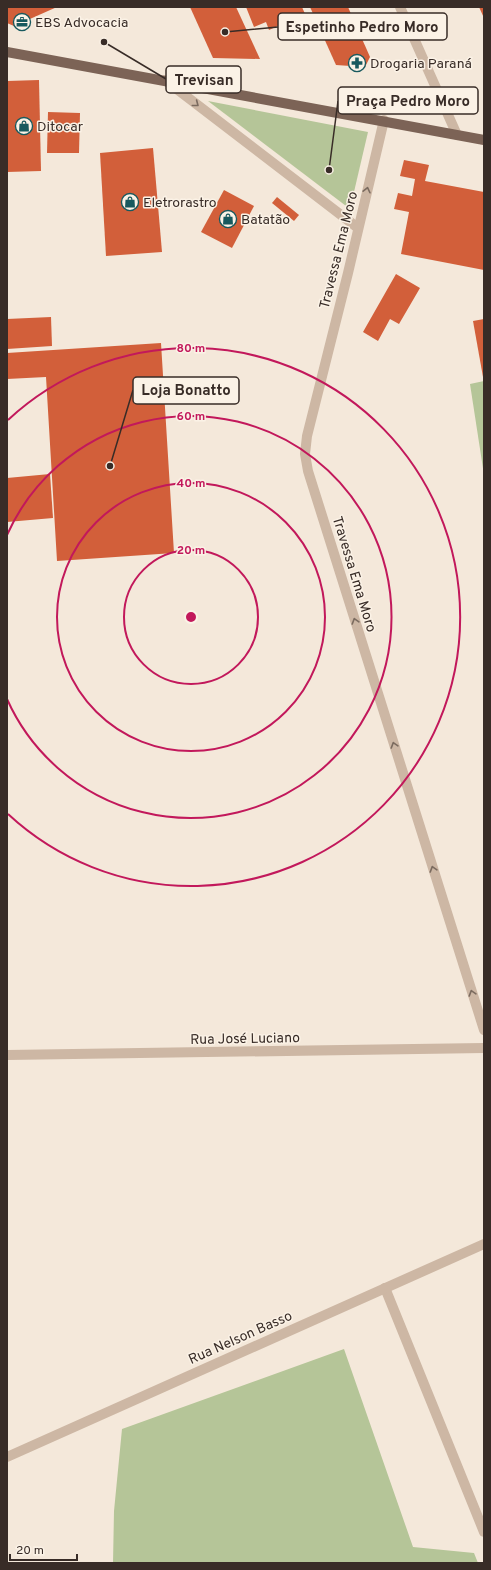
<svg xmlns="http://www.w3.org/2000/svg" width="491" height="1570" font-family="Overpass,sans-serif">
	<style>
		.green { fill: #b5c598 }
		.building { fill: #d25f3a }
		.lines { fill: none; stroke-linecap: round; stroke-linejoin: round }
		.minor { stroke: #cdb7a4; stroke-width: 10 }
		.major { stroke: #7c6356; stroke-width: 10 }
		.oneway { stroke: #7b6b5f }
		.ring { fill: none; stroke: #c2185b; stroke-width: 2 }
		.labels { text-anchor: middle; stroke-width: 3; stroke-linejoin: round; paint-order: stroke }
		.poi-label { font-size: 14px; fill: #382c27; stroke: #fbf2e6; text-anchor: start }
		.street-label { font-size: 14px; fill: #382c27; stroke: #fbf2e6 }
		.centre { fill: #c2185b; stroke: #fbf2e6; stroke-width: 2 }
		.ring-label { font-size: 12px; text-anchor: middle; font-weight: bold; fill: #c2185b; stroke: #fbf2e6; stroke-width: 3; stroke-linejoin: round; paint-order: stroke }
		.leader { fill: none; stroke: #382c27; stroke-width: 1.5 }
		.callout-dot { fill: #382c27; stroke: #fbf2e6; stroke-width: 1.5 }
		.callout { fill: #fbf2e6; stroke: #382c27; stroke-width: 1.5 }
		.callout-label { font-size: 15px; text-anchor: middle; font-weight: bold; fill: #382c27 }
	</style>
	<rect width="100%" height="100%" fill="#f4e8da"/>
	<g class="green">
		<path d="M208 101 368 132 350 209Z"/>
		<path d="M484 381V475L470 384Z"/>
		<path d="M344 1349 413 1547 474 1553 478 1563H113L114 1511 122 1429Z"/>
	</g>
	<g class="building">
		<path d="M7 7H57L14 26 7 23Z"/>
		<path d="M190 7H236L260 59 213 58Z"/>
		<path d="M246 7H302L312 30 296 36 294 31 284 35 280 25 269 30 266 22 254 27Z"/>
		<path d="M310 7H348L370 57 365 67 336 65Z"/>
		<path d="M479 7H484V18Z"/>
		<path d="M39 80 41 171 7 172V81Z"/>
		<path d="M48 112 80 113 79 153H47Z"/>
		<path d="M153 148 162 252 106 256 100 153Z"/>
		<path d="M404 160 429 165 425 181 484 192V270L401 254 409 212 394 209 398 193 412 196 415 179 400 176Z"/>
		<path d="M224 190 254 206 232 248 201 232Z"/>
		<path d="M277 197 299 215 294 221 272 203Z"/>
		<path d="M396 274 420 288 399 324 390 319 378 341 363 332Z"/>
		<path d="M51 317 52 346 7 349V319Z"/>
		<path d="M484 319V376L483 377 473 321Z"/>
		<path d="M161 343 174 553 57 561 46 377 7 379V353Z"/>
		<path d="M50 474 53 518 7 522V478Z"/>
	</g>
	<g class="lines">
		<g class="minor">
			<path d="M400 7 457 135"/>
			<path d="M165 80 358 228"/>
			<path d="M384 120 348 273 307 436 305 454 308 471 484 1030"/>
			<path d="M7 1055 484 1048"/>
			<path d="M385 1288 484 1532"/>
			<path d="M7 1457 484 1244"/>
		</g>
		<path class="major" d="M7 52 484 140"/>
	</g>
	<defs><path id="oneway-chevron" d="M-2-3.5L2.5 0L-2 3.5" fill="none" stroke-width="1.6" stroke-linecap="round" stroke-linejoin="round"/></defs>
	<g class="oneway">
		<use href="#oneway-chevron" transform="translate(196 104) rotate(38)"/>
		<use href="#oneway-chevron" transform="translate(367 190) rotate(-77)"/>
		<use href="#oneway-chevron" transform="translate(355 621) rotate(-107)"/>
		<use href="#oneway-chevron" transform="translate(394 745) rotate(-107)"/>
		<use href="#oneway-chevron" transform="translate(433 869) rotate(-107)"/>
		<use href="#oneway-chevron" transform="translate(472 993) rotate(-107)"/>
	</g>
	<g class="ring">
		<circle cx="191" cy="617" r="67"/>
		<circle cx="191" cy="617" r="134"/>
		<path d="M7 535A201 201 0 1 1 7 699"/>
		<path d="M8 420A269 269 0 1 1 8 814"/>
	</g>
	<defs>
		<g id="office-ring" transform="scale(0.9)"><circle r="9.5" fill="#fbf2e6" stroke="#18595e" stroke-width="1.5"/><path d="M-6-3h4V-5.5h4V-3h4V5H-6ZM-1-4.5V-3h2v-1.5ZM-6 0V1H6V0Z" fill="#18595e"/></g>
		<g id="pharmacy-ring" transform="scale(0.9)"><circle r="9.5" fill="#fbf2e6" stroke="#18595e" stroke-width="1.5"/><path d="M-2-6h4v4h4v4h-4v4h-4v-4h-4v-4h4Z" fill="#18595e"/></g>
		<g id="shop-ring" transform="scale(0.9)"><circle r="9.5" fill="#fbf2e6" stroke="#18595e" stroke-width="1.5"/><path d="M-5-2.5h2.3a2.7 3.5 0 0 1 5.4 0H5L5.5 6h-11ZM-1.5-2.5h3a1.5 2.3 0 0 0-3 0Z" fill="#18595e"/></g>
	</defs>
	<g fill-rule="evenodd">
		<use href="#office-ring" x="22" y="22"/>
		<use href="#pharmacy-ring" x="357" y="63"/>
		<use href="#shop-ring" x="24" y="126"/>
		<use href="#shop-ring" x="130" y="202"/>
		<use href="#shop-ring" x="228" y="219"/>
	</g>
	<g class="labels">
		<g class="poi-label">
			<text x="35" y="27">EBS Advocacia</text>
			<text x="370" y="68">Drogaria Paraná</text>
			<text x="37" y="131">Ditocar</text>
			<text x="143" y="207">Eletrorastro</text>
			<text x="241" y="224">Batatão</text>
		</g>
		<g class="street-label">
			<text transform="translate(338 250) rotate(-76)" y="5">Travessa Ema Moro</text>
			<text transform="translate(355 574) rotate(73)" y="5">Travessa Ema Moro</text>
			<text transform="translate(245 1038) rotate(-1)" y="5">Rua José Luciano</text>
			<text transform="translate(240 1337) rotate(-24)" y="5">Rua Nelson Basso</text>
		</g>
	</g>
	<circle cx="191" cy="617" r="6" class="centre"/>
	<g class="ring-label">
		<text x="191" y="352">80 m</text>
		<text x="191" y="420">60 m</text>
		<text x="191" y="487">40 m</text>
		<text x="191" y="554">20 m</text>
	</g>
	<path class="leader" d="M225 32L278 27M104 42L166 79M329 170L338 101M110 466L133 390"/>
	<g class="callout-dot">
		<circle cx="225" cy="32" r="4"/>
		<circle cx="104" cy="42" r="4"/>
		<circle cx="329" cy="170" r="4"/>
		<circle cx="110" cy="466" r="4"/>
	</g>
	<g class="callout">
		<rect x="278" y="13" width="169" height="27" rx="4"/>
		<rect x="166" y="66" width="75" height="27" rx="4"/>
		<rect x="338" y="87" width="140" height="27" rx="4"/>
		<rect x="133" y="377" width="106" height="27" rx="4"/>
	</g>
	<g class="callout-label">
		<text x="362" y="32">Espetinho Pedro Moro</text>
		<text x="204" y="85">Trevisan</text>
		<text x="408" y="106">Praça Pedro Moro</text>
		<text x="186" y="395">Loja Bonatto</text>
	</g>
	<rect width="491" height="1570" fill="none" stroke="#382c27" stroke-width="16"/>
	<path d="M10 1554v6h67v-6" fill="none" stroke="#382c27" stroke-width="2"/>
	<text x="16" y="1554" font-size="12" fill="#382c27" stroke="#fbf2e6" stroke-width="3" paint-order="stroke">20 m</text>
</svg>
